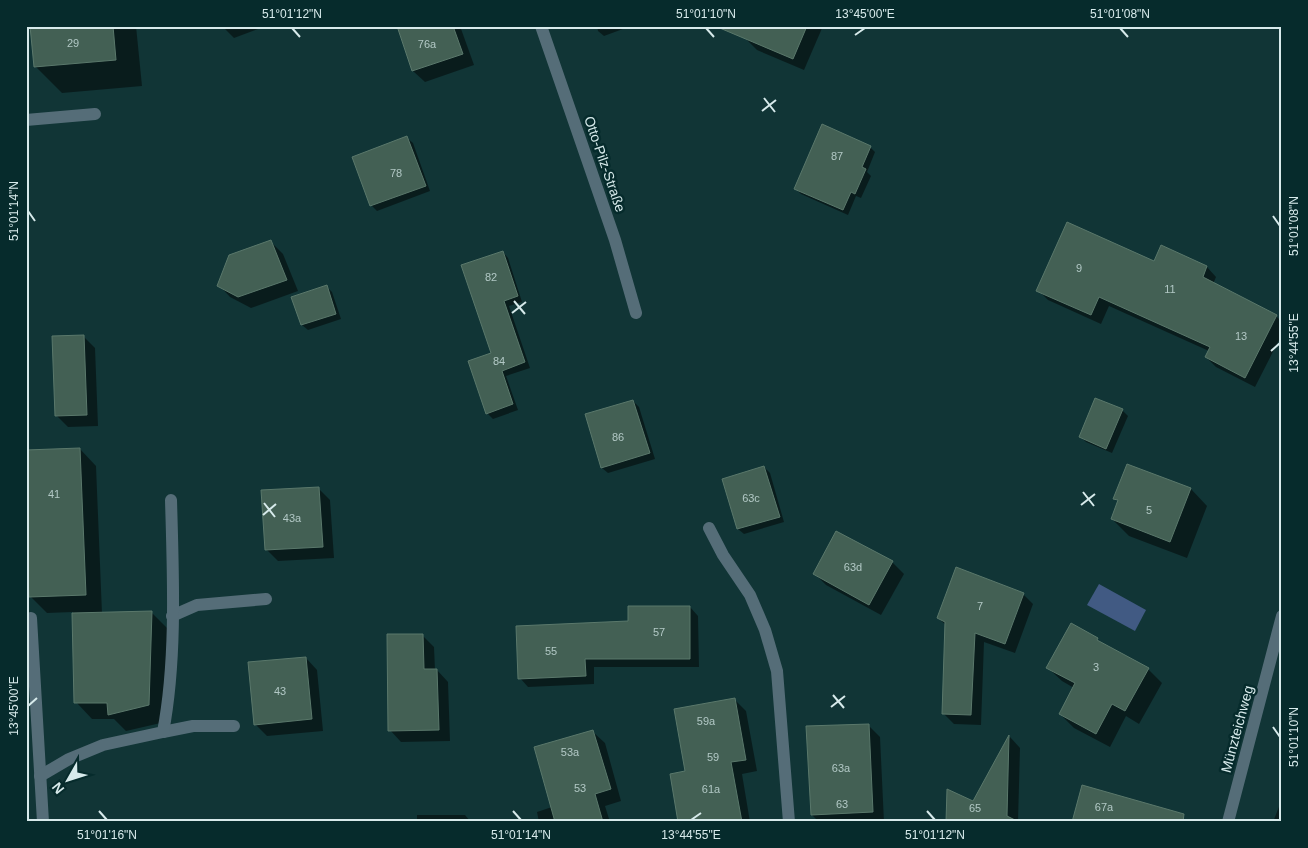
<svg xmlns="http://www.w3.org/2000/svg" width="1308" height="848" font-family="Arial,sans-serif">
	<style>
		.water { fill: #415a83 }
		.shadow { fill: #0007 }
		.building { fill: #436054; stroke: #5a786b }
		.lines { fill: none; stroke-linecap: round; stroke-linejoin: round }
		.minor { stroke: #556d78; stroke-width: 12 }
		.ticks { fill: none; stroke: #d7eaeb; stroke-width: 2 }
		.labels { text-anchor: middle; stroke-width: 5; stroke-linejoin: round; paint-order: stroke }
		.number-label { font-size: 11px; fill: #b2c8c5 }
		.street-label { font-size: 14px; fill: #d7eaeb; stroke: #062b2c }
		.neatline { fill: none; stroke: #d7eaeb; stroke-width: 2 }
		.ticks-label { font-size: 12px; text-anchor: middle; fill: #d7eaeb }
	</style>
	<rect width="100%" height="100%" fill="#113536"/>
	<path class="water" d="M1099 584 1146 610 1135 631 1087 605Z"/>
	<g class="shadow">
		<path d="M31 26H136L142 86 62 93 36 67Z"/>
		<path d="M222 26H266L234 38Z"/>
		<path d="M398 26H460L474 65 425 82 413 71Z"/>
		<path d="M597 26H631L604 36 598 31Z"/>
		<path d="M751 26H823L804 70 757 50 746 39Z"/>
		<path d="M407 138 413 143 430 191 377 211 371 205Z"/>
		<path d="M870 147 875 152 867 172 871 176 861 198 856 196 848 215 801 194 796 189Z"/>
		<path d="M271 242 283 254 298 291 251 308 230 297 219 285Z"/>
		<path d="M503 252 508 258 522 302 509 306 530 368 506 376 518 410 493 419 487 413Z"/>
		<path d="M1207 267 1216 277 1213 284 1276 316 1282 322V334L1255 387 1216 367 1206 357 1209 351 1109 306 1101 324 1048 300 1038 290Z"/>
		<path d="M326 286 332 292 341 319 308 330 302 325Z"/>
		<path d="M83 336 95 348 98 426 68 427 56 415Z"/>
		<path d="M633 401 639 407 655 459 608 473 602 468Z"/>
		<path d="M1122 410 1128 416 1112 453 1086 442 1081 437Z"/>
		<path d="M80 449 96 466 102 613 151 612 168 629 165 722 126 731 114 719H92L76 702 73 612 47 613 30 596Z"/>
		<path d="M1128 466 1191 489 1207 506 1187 558 1129 536 1112 519 1119 502 1115 498Z"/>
		<path d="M764 467 770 473 784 522 744 534 738 529 723 480Z"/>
		<path d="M319 489 330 500 334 558 278 561 266 549Z"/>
		<path d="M892 562 904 574 881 615 826 585 814 573Z"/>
		<path d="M1023 594 1033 604 1015 653 984 642 981 725 954 724 944 714 947 626 938 618Z"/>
		<path d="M690 607 698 616 699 667H594V684L528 687 520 678 630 622Z"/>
		<path d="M422 635 434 647 435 670H437L448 682 450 741 401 742 390 730Z"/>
		<path d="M1097 639 1104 645 1148 669 1162 683 1139 724 1126 716 1110 747 1074 728 1060 714 1074 688 1062 681 1048 668Z"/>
		<path d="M306 658 317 670 323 731 267 736 255 724Z"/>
		<path d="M734 699 746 711 757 771 742 774 750 822H680L686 772Z"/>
		<path d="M868 725 880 737 884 822H819L812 815Z"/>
		<path d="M593 732 605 743 621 801 605 806 610 822H539L537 812 552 807Z"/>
		<path d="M1010 737 1020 748 1018 822 974 802Z"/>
		<path d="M1282 799V822H1273Z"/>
		<path d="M417 815H465L471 822H417Z"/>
	</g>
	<g class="building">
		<path d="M30 26H113L116 60 34 67Z"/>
		<path d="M397 26H453L463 54 412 71Z"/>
		<path d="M715 26H807L793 59Z"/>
		<path d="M822 124 871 146 862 167 866 169 855 194 851 192 843 210 794 189Z"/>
		<path d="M407 136 426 186 370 206 352 157Z"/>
		<path d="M1067 222 1154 261 1161 245 1207 266 1203 277 1277 315 1245 378 1205 357 1210 347 1099 297 1091 315 1036 291Z"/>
		<path d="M271 240 287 280 238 297 217 286 229 255Z"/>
		<path d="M503 251 518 296 504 301 525 362 502 371 513 404 486 414 468 361 491 353 461 265Z"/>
		<path d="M327 285 336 314 301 325 291 297Z"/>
		<path d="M84 335 87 415 55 416 52 336Z"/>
		<path d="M1095 398 1123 409 1106 449 1079 437Z"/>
		<path d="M633 400 650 453 601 468 585 414Z"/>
		<path d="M80 448 86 595 29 597 26 537V450Z"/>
		<path d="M1127 464 1191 488 1170 542 1111 519 1118 500 1113 499Z"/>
		<path d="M764 466 780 517 737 529 722 479Z"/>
		<path d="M319 487 323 547 265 550 261 490Z"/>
		<path d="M836 531 893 561 869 605 813 574Z"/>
		<path d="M956 567 1024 593 1005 644 975 633 971 715 942 714 945 622 937 618Z"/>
		<path d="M628 606H690V659H585L586 676 518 679 516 626 628 621Z"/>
		<path d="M152 611 149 705 108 715 107 703H74L72 613Z"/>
		<path d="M1071 623 1098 638 1097 640 1149 668 1125 711 1112 704 1096 734 1059 714 1075 683 1046 668Z"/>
		<path d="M387 634H423L424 669H437L439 730 388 731Z"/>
		<path d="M306 657 312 719 254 725 248 662Z"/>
		<path d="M735 698 746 760 731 762 742 822H678L670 774 685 771 674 709Z"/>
		<path d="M869 724 873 812 811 815 806 726Z"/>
		<path d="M593 730 611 789 595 794 603 822H555L534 747Z"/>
		<path d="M1009 735 1007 816 1019 822H946L947 789 973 801Z"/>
		<path d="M1082 785 1184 814 1183 822H1072Z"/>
	</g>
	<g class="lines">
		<g class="minor">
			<path d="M541 26 615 240 636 313"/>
			<path d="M26 120 95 114"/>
			<path d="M709 528 723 555 750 595 765 630 777 671 789 822"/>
			<path d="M172 616 197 605 266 599"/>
			<path d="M31 618 43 822"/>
			<path d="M163 732 193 726H234"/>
			<path d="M40 776 69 759 103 745 163 732C177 659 173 573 171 500"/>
			<path d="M1228 822 1282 616"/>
		</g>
	</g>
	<path class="ticks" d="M292 28 300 37M706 28 714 37M1120 28 1128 37M855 35 865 28M764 98 775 112M762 111 776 100M28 211 35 221M1273 216 1280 226M514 301 525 314M512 313 526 302M1271 351 1280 343M1083 492 1094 506M264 503 275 517M1081 505 1095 494M263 515 276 504M833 695 844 708M28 706 37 698M831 707 845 696M1273 727 1280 737M99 811 107 820M513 811 521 820M927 811 935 820M691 820 701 813"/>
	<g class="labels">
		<g class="number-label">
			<text x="73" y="47">29</text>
			<text x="427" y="48">76a</text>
			<text x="837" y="160">87</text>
			<text x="396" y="177">78</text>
			<text x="1079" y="272">9</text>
			<text x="491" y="281">82</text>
			<text x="1170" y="293">11</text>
			<text x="1241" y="340">13</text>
			<text x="499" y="365">84</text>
			<text x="618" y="441">86</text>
			<text x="54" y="498">41</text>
			<text x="751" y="502">63c</text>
			<text x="1149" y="514">5</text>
			<text x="292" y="522">43a</text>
			<text x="853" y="571">63d</text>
			<text x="980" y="610">7</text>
			<text x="659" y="636">57</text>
			<text x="551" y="655">55</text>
			<text x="1096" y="671">3</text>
			<text x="280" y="695">43</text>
			<text x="706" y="725">59a</text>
			<text x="570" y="756">53a</text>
			<text x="713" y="761">59</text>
			<text x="841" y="772">63a</text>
			<text x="580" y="792">53</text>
			<text x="711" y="793">61a</text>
			<text x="842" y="808">63</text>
			<text x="1104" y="811">67a</text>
			<text x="975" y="812">65</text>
		</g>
		<g class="street-label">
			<text transform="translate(605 164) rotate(71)" y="5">Otto-Pilz-Straße</text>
			<text transform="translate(1237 729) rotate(-75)" y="5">Münzteichweg</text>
		</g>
	</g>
	<rect width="1308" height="848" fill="none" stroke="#062b2c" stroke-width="55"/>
	<g transform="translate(68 780) rotate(231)" stroke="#062b2c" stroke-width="4" paint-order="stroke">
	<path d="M0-4L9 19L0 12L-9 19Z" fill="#d7eaeb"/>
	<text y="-8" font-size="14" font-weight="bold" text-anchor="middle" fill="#d7eaeb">N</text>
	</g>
	<rect x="28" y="28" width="1252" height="792" class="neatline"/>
	<g class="ticks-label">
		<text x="292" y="18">51°01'12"N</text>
		<text x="706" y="18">51°01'10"N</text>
		<text x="865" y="18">13°45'00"E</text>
		<text x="1120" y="18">51°01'08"N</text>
		<text transform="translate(14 211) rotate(-90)" y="4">51°01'14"N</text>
		<text transform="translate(1294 226) rotate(-90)" y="4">51°01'08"N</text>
		<text transform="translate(1294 343) rotate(-90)" y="4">13°44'55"E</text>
		<text transform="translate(14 706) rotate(-90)" y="4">13°45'00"E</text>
		<text transform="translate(1294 737) rotate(-90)" y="4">51°01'10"N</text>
		<text x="107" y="839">51°01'16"N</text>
		<text x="521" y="839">51°01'14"N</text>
		<text x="691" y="839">13°44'55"E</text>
		<text x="935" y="839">51°01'12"N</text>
	</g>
</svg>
